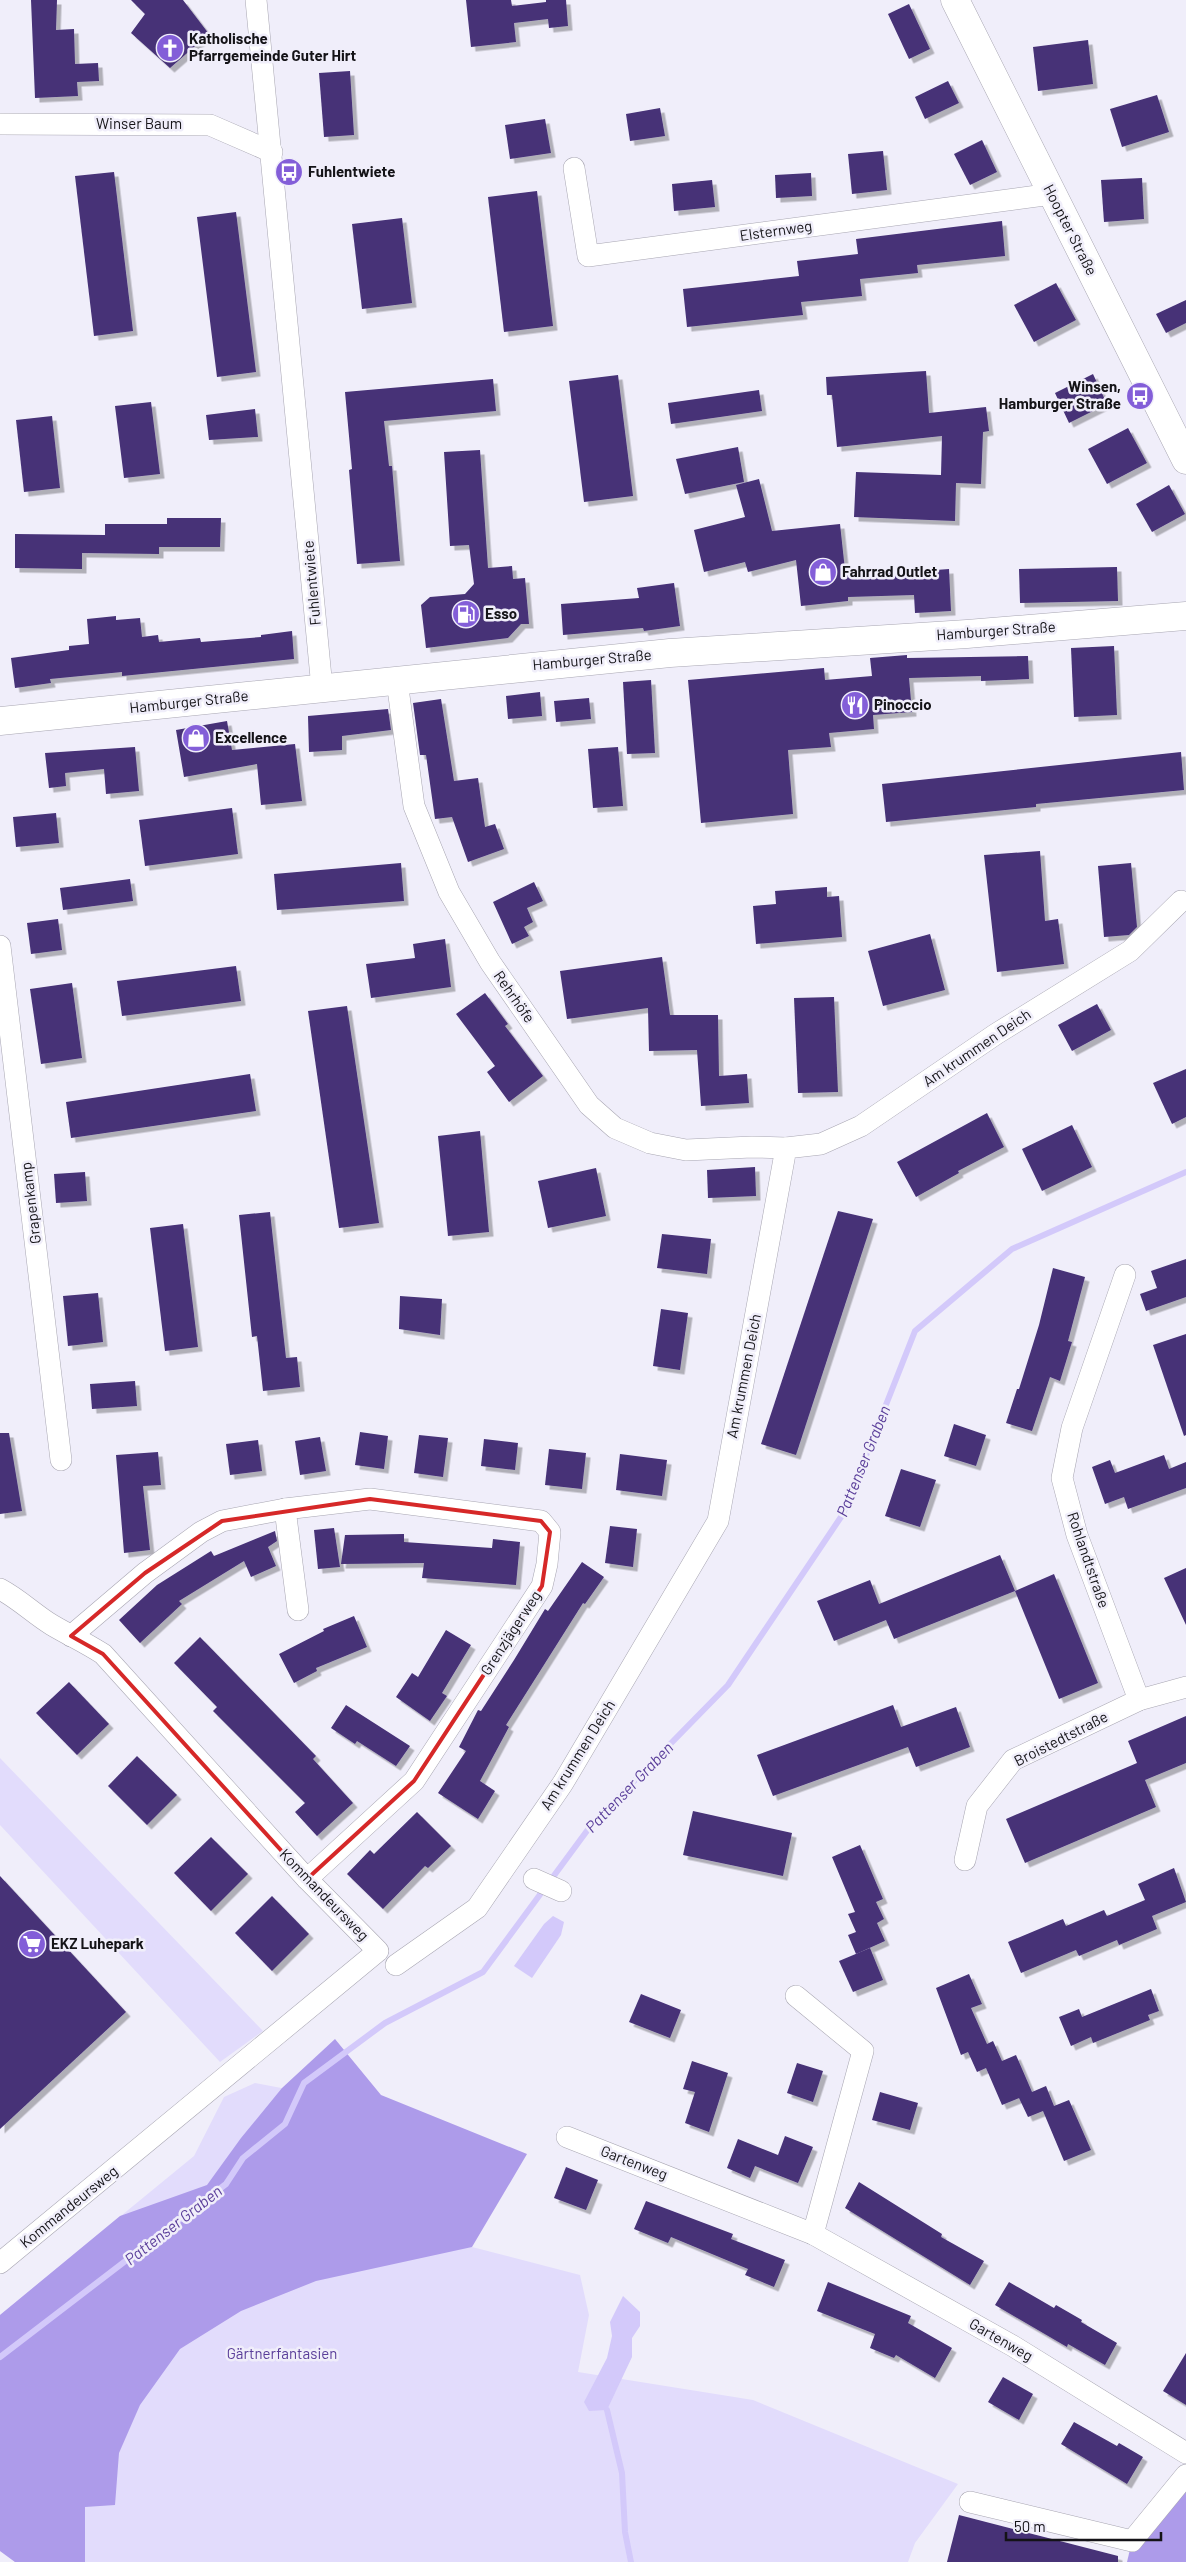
<svg xmlns="http://www.w3.org/2000/svg" width="1186" height="2562" font-family="Barlow,sans-serif">
	<style>
		.green { fill: #e2dcfc }
		.forest { fill: #ad9bea }
		.water { fill: #d3c9fa }
		.lines { fill: none; stroke-linecap: round; stroke-linejoin: round }
		.stream { stroke: #d3c9fa; stroke-width: 6 }
		.building { fill: #463177; filter: url(#shadow) }
		.street-casing { stroke: #a8a6b2; stroke-width: 22 }
		.secondary-casing { stroke: #a8a6b2; stroke-width: 29 }
		.street { stroke: #fff; stroke-width: 21 }
		.secondary { stroke: #fff; stroke-width: 28 }
		.marked { fill: none; stroke: #d62828; stroke-width: 4; stroke-linejoin: round }
		.labels { text-anchor: middle; stroke-width: 5; stroke-linejoin: round; paint-order: stroke }
		.poi-label { font-size: 15px; font-weight: bold; fill: #141317; stroke: #f0eefa; text-anchor: start }
		.street-label { font-size: 15px; fill: #141317; stroke: #f0eefa }
		.park-label { font-size: 15px; fill: #593d99; stroke: #f0eefa }
		.water-label { font-size: 16px; font-style: italic; fill: #5a3e9a; stroke: #f0eefa }
	</style>
	<defs>
		<filter id="shadow"><feDropShadow dx="4.5" dy="4.5" stdDeviation="0" flood-color="#0004"/></filter>
	</defs>
	<rect width="100%" height="100%" fill="#f0eefa"/>
	<g class="green">
		<path d="M0 1758 263 2031 220 2062 0 1825Z"/>
		<path d="M255 2083 308 2093 472 2247 580 2275 589 2315 578 2372 753 2400 958 2484 915 2543 908 2562H15L0 2551V2315L194 2156 224 2097Z"/>
	</g>
	<g class="forest">
		<path d="M335 2039 381 2095 527 2154 472 2247 316 2281 241 2311 180 2349 140 2405 119 2453 115 2505 85 2507V2562H15L0 2551V2315L120 2216 207 2185 241 2138 282 2088Z"/>
		<path d="M1186 2475V2562H1127L1132 2541Z"/>
	</g>
	<g class="water">
		<path d="M553 1916 564 1922 561 1935 532 1978 514 1966 544 1924Z"/>
		<path d="M623 2296 640 2312V2326L632 2338V2357L607 2410 589 2411 584 2402 607 2358 612 2336 610 2322Z"/>
	</g>
	<g class="lines">
		<g class="stream">
			<path d="M0 2357 226 2184 243 2158 285 2124 304 2083 385 2023 483 1972 592 1824 728 1685 843 1514 915 1331 1012 1249 1186 1172"/>
			<path d="M607 2410 622 2473 625 2532 631 2562"/>
		</g>
	</g>
	<g class="building">
		<path d="M31 0H57L56 30 74 29 75 64 98 63 99 81 77 82 78 96 35 98Z"/>
		<path d="M131 0H183L209 34 170 68 131 33 145 14Z"/>
		<path d="M466 0H511L512 6 546 2V0H566L568 26 549 28 548 19 514 23 516 42 471 47Z"/>
		<path d="M909 4 930 49 909 59 888 14Z"/>
		<path d="M1088 40 1093 84 1038 91 1033 47Z"/>
		<path d="M350 71 354 135 324 137 319 73Z"/>
		<path d="M948 81 959 103 925 119 915 97Z"/>
		<path d="M1157 95 1169 132 1122 147 1110 109Z"/>
		<path d="M660 108 665 136 630 141 626 114Z"/>
		<path d="M545 119 551 153 510 159 505 125Z"/>
		<path d="M982 140 997 172 970 185 954 154Z"/>
		<path d="M883 151 887 190 852 194 848 154Z"/>
		<path d="M114 172 133 331 94 336 75 176Z"/>
		<path d="M811 173 812 196 776 198 775 175Z"/>
		<path d="M1142 178 1144 219 1104 222 1101 180Z"/>
		<path d="M712 180 715 207 674 211 672 184Z"/>
		<path d="M537 191 553 326 504 332 488 197Z"/>
		<path d="M236 212 256 372 217 377 197 217Z"/>
		<path d="M402 218 412 303 362 309 352 224Z"/>
		<path d="M1002 221 1005 256 917 265 918 273 860 279 862 296 801 302 803 315 687 327 683 289 799 276 797 261 858 254 856 239Z"/>
		<path d="M1056 283 1076 320 1034 342 1014 305Z"/>
		<path d="M1186 300V323L1166 333 1156 314Z"/>
		<path d="M926 371 929 413 986 407 989 431 983 432 981 484 956 483 955 521 854 517 856 472 941 475 942 436 837 447 832 395H827L826 377Z"/>
		<path d="M1093 374 1107 404 1069 423 1055 393Z"/>
		<path d="M618 375 633 496 584 502 569 381Z"/>
		<path d="M493 379 496 411 384 421 389 466H392L400 561 357 564 349 470 352 469 345 392Z"/>
		<path d="M759 390 762 411 671 424 668 403Z"/>
		<path d="M151 402 160 474 124 478 115 406Z"/>
		<path d="M255 409 258 437 209 440 206 415Z"/>
		<path d="M52 416 60 488 24 492 16 420Z"/>
		<path d="M1128 428 1147 463 1107 484 1088 449Z"/>
		<path d="M738 447 744 482 685 494 676 459Z"/>
		<path d="M480 450 488 568 512 566 513 579 525 578 529 624H521L508 638 426 648 421 605 430 597 465 594 474 584 469 545 450 546 444 452Z"/>
		<path d="M759 479 772 531 840 524 845 570 909 568V572L949 569 951 611 915 613 914 595 848 597V601L801 606 796 560 748 572 745 562 704 572 694 530 745 517 736 485Z"/>
		<path d="M1169 485 1185 514 1152 532 1136 504Z"/>
		<path d="M167 518H221L220 547H159V554L82 553V569L15 568V534L105 535V524H167Z"/>
		<path d="M1117 567 1118 601 1020 603 1019 569Z"/>
		<path d="M674 583 680 626 644 631 643 628 563 635 561 604 639 598 637 588Z"/>
		<path d="M116 616V620L140 618 142 637 158 635 159 642 200 638 201 642 261 637V635L292 631 294 659 122 676V672L50 679 51 683 15 688 11 658 69 650V646L89 644 87 619Z"/>
		<path d="M1114 646 1117 715 1074 717 1071 648Z"/>
		<path d="M907 655V658L1028 656 1029 679 981 681V676L909 678 912 712 873 715 874 729 829 733 831 747 788 750 793 814 701 823 688 680 824 668 825 680 872 676 870 658Z"/>
		<path d="M651 680 655 753 627 754 623 682Z"/>
		<path d="M540 692 542 716 508 719 506 696Z"/>
		<path d="M589 698 591 719 556 722 554 701Z"/>
		<path d="M441 699 454 781 478 778 485 827 495 824 504 849 468 862 452 817 435 819 426 755H420L413 703Z"/>
		<path d="M388 709 391 730 342 736V750L309 752 308 716Z"/>
		<path d="M227 721 232 750 295 744 302 801 261 805 257 764 184 777 176 730Z"/>
		<path d="M135 747 139 791 106 794 104 769 65 773 66 786 49 788 45 753Z"/>
		<path d="M618 747 623 806 593 808 588 749Z"/>
		<path d="M1181 752 1184 790 1036 804V807L886 822 882 784Z"/>
		<path d="M232 808 238 854 145 866 139 820Z"/>
		<path d="M56 813 59 843 16 847 13 817Z"/>
		<path d="M1040 851 1045 921 1058 919 1064 964 997 972 984 855Z"/>
		<path d="M401 863 404 901 277 910 274 874Z"/>
		<path d="M1131 863 1137 927 1129 935 1104 937 1098 866Z"/>
		<path d="M130 879 133 901 63 910 60 888Z"/>
		<path d="M534 882 543 901 527 908 533 922 524 927 529 936 512 944 493 902Z"/>
		<path d="M827 887V897L839 896 842 937 756 944 753 906 776 904 775 891Z"/>
		<path d="M58 919 62 950 31 954 27 923Z"/>
		<path d="M930 934 945 990 883 1006 868 951Z"/>
		<path d="M445 939 451 987 371 998 366 964 415 958 413 944Z"/>
		<path d="M662 957 670 1015H718L719 1076 747 1074 749 1103 701 1106 697 1050 649 1051 648 1008 567 1019 560 971Z"/>
		<path d="M236 966 241 1001 122 1016 117 981Z"/>
		<path d="M72 983 82 1058 41 1064 30 989Z"/>
		<path d="M485 993 508 1024 505 1026 543 1076 509 1102 487 1072 495 1066 456 1014Z"/>
		<path d="M834 997 838 1092 798 1093 794 998Z"/>
		<path d="M1097 1004 1111 1030 1072 1051 1058 1025Z"/>
		<path d="M347 1006 379 1223 339 1228 308 1011Z"/>
		<path d="M1186 1069V1117L1172 1124 1153 1083Z"/>
		<path d="M250 1074 256 1111 71 1138 66 1102Z"/>
		<path d="M987 1113 1004 1147 958 1171 959 1173 916 1197 897 1162Z"/>
		<path d="M1072 1125 1092 1167 1042 1191 1022 1149Z"/>
		<path d="M480 1131 489 1232 448 1236 438 1136Z"/>
		<path d="M755 1167 756 1196 708 1198 707 1170Z"/>
		<path d="M596 1168 606 1216 548 1228 538 1181Z"/>
		<path d="M85 1172 87 1201 56 1203 54 1174Z"/>
		<path d="M838 1211 873 1219 796 1455 761 1444Z"/>
		<path d="M270 1212 286 1358 297 1357 300 1387 263 1391 257 1336 252 1337 239 1215Z"/>
		<path d="M183 1224 198 1347 165 1351 150 1228Z"/>
		<path d="M662 1234 711 1239 707 1274 657 1268Z"/>
		<path d="M1186 1259V1297L1146 1311 1140 1294 1157 1288 1151 1271Z"/>
		<path d="M1053 1268 1085 1277 1068 1341 1072 1342 1060 1381 1050 1377 1032 1431 1006 1423 1017 1389H1019L1039 1325Z"/>
		<path d="M98 1293 103 1342 68 1346 63 1296Z"/>
		<path d="M400 1296 442 1299 440 1335 399 1329Z"/>
		<path d="M661 1309 688 1313 680 1370 653 1366Z"/>
		<path d="M1186 1334V1435L1184 1436 1153 1345Z"/>
		<path d="M135 1381 137 1406 92 1409 90 1384Z"/>
		<path d="M954 1424 986 1435 976 1466 944 1456Z"/>
		<path d="M360 1432 388 1436 384 1469 355 1465Z"/>
		<path d="M0 1433H9L22 1511 0 1514Z"/>
		<path d="M419 1435 448 1438 443 1477 414 1473Z"/>
		<path d="M320 1437 326 1471 300 1475 295 1441Z"/>
		<path d="M484 1439 518 1443 515 1470 481 1466Z"/>
		<path d="M258 1440 262 1471 230 1475 226 1444Z"/>
		<path d="M549 1449 586 1453 582 1489 545 1485Z"/>
		<path d="M158 1452 161 1485 143 1486 150 1550 124 1553 116 1455Z"/>
		<path d="M620 1454 667 1460 662 1496 616 1490Z"/>
		<path d="M1164 1455 1169 1469 1186 1462V1488L1128 1509 1124 1497 1105 1504 1092 1467 1110 1460 1115 1473Z"/>
		<path d="M901 1469 936 1480 920 1527 885 1516Z"/>
		<path d="M610 1526 637 1529 633 1567 605 1563Z"/>
		<path d="M334 1528 340 1567 318 1569 314 1530Z"/>
		<path d="M275 1531 277 1541 268 1547 276 1566 251 1577 244 1561 179 1601 182 1604 140 1643 119 1620 157 1585 211 1551 214 1556Z"/>
		<path d="M404 1534V1542L492 1548 493 1539 520 1542 516 1585 422 1578 424 1563 341 1564 345 1535Z"/>
		<path d="M1000 1555 1015 1591 894 1639 886 1620 834 1641 817 1601 870 1580 879 1604Z"/>
		<path d="M582 1562 604 1577 585 1604 583 1603 506 1725 509 1727 480 1781 495 1791 478 1819 438 1793 466 1751 459 1747 478 1710 481 1711 514 1660 545 1609 548 1611Z"/>
		<path d="M1186 1568V1625L1164 1578Z"/>
		<path d="M1054 1574 1098 1683 1059 1699 1015 1591Z"/>
		<path d="M354 1616 367 1647 316 1668 317 1671 294 1683 279 1654 324 1631 323 1629Z"/>
		<path d="M446 1630 471 1645 442 1693 447 1696 430 1721 396 1697 412 1673 418 1677Z"/>
		<path d="M200 1637 316 1756 313 1759 353 1803 317 1836 295 1812 305 1803 213 1711 217 1707 174 1663Z"/>
		<path d="M69 1682 109 1724 77 1755 36 1713Z"/>
		<path d="M346 1705 410 1746 396 1766 357 1741 355 1744 331 1728Z"/>
		<path d="M893 1705 901 1727 956 1707 970 1747 916 1767 908 1747 773 1796 757 1755Z"/>
		<path d="M1186 1716V1763L1145 1780 1156 1807 1025 1863 1006 1819 1137 1763 1128 1741Z"/>
		<path d="M137 1756 177 1795 147 1825 108 1786Z"/>
		<path d="M693 1811 792 1833 783 1876 683 1855Z"/>
		<path d="M417 1812 451 1846 428 1868 425 1866 383 1909 347 1874 370 1850 374 1854Z"/>
		<path d="M211 1837 248 1874 211 1911 174 1873Z"/>
		<path d="M860 1845 883 1899 876 1902 884 1919 877 1923 885 1941 856 1954 848 1935 856 1932 848 1914 855 1912 832 1857Z"/>
		<path d="M1174 1868 1186 1902 1152 1916 1157 1929 1119 1945 1117 1940 1079 1956 1076 1950 1021 1973 1008 1942 1063 1919 1066 1926 1104 1910 1107 1916 1145 1900 1138 1884Z"/>
		<path d="M0 1876 126 2012 0 2129Z"/>
		<path d="M272 1896 309 1934 272 1971 235 1933Z"/>
		<path d="M870 1948 883 1980 853 1992 839 1961Z"/>
		<path d="M969 1974 982 2004 971 2008 987 2044 993 2041 1002 2061 1016 2055 1032 2092 1046 2086 1054 2106 1069 2100 1091 2150 1064 2161 1043 2111 1028 2117 1019 2098 1024 2096 1002 2105 986 2068 977 2072 968 2052 961 2055 936 1988Z"/>
		<path d="M1151 1989 1159 2011 1148 2015 1150 2020 1093 2043 1091 2037 1071 2046 1059 2017 1079 2009 1082 2017Z"/>
		<path d="M641 1994 681 2010 670 2038 629 2022Z"/>
		<path d="M692 2061 728 2073 709 2132 685 2123 695 2092 683 2089Z"/>
		<path d="M797 2063 823 2071 813 2102 787 2093Z"/>
		<path d="M880 2092 918 2103 910 2130 872 2120Z"/>
		<path d="M785 2136 813 2147 798 2183 755 2166 750 2178 727 2168 738 2139 778 2155Z"/>
		<path d="M566 2167 598 2180 586 2210 554 2198Z"/>
		<path d="M859 2182 942 2234 941 2237 984 2261 970 2285 845 2208Z"/>
		<path d="M646 2201 733 2234 731 2239 785 2260 774 2287 745 2275 748 2269 671 2237 668 2243 634 2229Z"/>
		<path d="M828 2282 911 2316 908 2323 952 2348 935 2378 896 2355 894 2358 870 2348 875 2334 817 2311Z"/>
		<path d="M1009 2282 1054 2308 1056 2305 1082 2320 1081 2322 1117 2343 1105 2365 1068 2344 1067 2347 995 2305Z"/>
		<path d="M1186 2353V2405L1163 2391Z"/>
		<path d="M1003 2377 1033 2394 1019 2420 988 2402Z"/>
		<path d="M1074 2422 1117 2446 1119 2443 1143 2457 1127 2484 1061 2444Z"/>
		<path d="M959 2515 1118 2556V2562H947Z"/>
	</g>
	<g class="lines">
		<g class="street-casing">
			<g id="street">
				<path d="M256 0 322 688"/>
				<path d="M0 124 210 125 272 152"/>
				<path d="M574 168 588 256 1052 194"/>
				<path d="M397 681 414 806 449 892 490 962 589 1105 615 1128 650 1143 686 1150 752 1147 786 1148"/>
				<path d="M0 946 61 1460"/>
				<path d="M1125 1275 1072 1428 1062 1478 1077 1535 1139 1700"/>
				<path d="M285 1509 298 1610"/>
				<path d="M0 1589C19 1599 34 1614 52 1625 69 1635 86 1643 103 1654L307 1879 378 1951 0 2263"/>
				<path d="M71 1636 145 1573 201 1532 222 1521 285 1509 370 1499 541 1521 550 1532 547 1564 542 1586 414 1781 307 1879"/>
				<path d="M965 1860 977 1806 1013 1760 1139 1700 1186 1687"/>
				<path d="M534 1879 561 1891"/>
				<path d="M396 1965 477 1908 563 1783 718 1521 786 1148 821 1144 861 1126 996 1034 1130 951 1181 901"/>
				<path d="M796 1996 863 2051 813 2234"/>
				<path d="M567 2137 813 2234 1013 2346 1186 2453"/>
				<path d="M970 2502 1132 2541 1186 2475"/>
			</g>
		</g>
		<g class="secondary-casing">
			<g id="secondary">
				<path d="M955 0 1186 460"/>
				<path d="M0 721 670 653 967 634 1186 616"/>
			</g>
		</g>
		<use href="#street" class="street"/>
		<use href="#secondary" class="secondary"/>
	</g>
	<path class="marked" d="M370 1499 541 1521 550 1532 542 1586 414 1781 307 1879 103 1654 71 1636 145 1573 222 1521Z"/>
	<defs>
		<g id="church-disc" transform="scale(1.4375)"><circle r="9.5" fill="#835ed8" stroke="#f0eefa"/><path d="M-1.2-6h2.4v3.5h3.3v2.4h-3.3V6h-2.4V-.1h-3.3v-2.4h3.3Z" fill="#fff"/></g>
		<g id="bus-disc" transform="scale(1.4375)"><circle r="9.5" fill="#835ed8" stroke="#f0eefa"/><path d="M-5-6H5V4H4V6H2V4H-2V6H-4V4H-5ZM-3.5-4V0h7V-4ZM-3.5 1.2v1.5H-2V1.2ZM2 1.2v1.5H3.5V1.2Z" fill="#fff"/></g>
		<g id="shop-disc" transform="scale(1.4375)"><circle r="9.5" fill="#835ed8" stroke="#f0eefa"/><path d="M-5-2.5h2.3a2.7 3.5 0 0 1 5.4 0H5L5.5 6h-11ZM-1.5-2.5h3a1.5 2.3 0 0 0-3 0Z" fill="#fff"/></g>
		<g id="fuel-disc" transform="scale(1.4375)"><circle r="9.5" fill="#835ed8" stroke="#f0eefa"/><path d="M-5.5-6h7V0h2V4h1.3V-2.5L3-4.5l.8-.8L6-3V5H2.5V1h-1V6h-7ZM-4.2-4.7v3.2H.2V-4.7Z" fill="#fff"/></g>
		<g id="restaurant-disc" transform="scale(1.4375)"><circle r="9.5" fill="#835ed8" stroke="#f0eefa"/><path d="M-5-6h1v4h1v-4h1v4h1v-4h1v5L-1.5 .5V6h-2V.5L-5-1ZM5-6V6H3V1.5H1.5Q1.5-4 5-6Z" fill="#fff"/></g>
		<g id="supermarket-disc" transform="scale(1.4375)"><circle r="9.5" fill="#835ed8" stroke="#f0eefa"/><path d="M-6-5.5h2.5l.6 2H6L4.5 2H-2.5L-4.4-4H-6ZM-1.5 3.2a1.3 1.3 0 1 0 .1 0ZM3 3.2a1.3 1.3 0 1 0 .1 0Z" fill="#fff"/></g>
	</defs>
	<g fill-rule="evenodd">
		<use href="#church-disc" x="170" y="48"/>
		<use href="#bus-disc" x="289" y="172"/>
		<use href="#bus-disc" x="1140" y="396"/>
		<use href="#shop-disc" x="823" y="572"/>
		<use href="#fuel-disc" x="466" y="614"/>
		<use href="#restaurant-disc" x="855" y="705"/>
		<use href="#shop-disc" x="196" y="738"/>
		<use href="#supermarket-disc" x="32" y="1944"/>
	</g>
	<g class="labels">
		<g class="poi-label">
			<text x="189" y="44">Katholische<tspan x="189" dy="17">Pfarrgemeinde Guter Hirt</tspan></text>
			<text x="308" y="177">Fuhlentwiete</text>
			<text x="1121" y="392" text-anchor="end">Winsen,<tspan x="1121" dy="17">Hamburger Straße</tspan></text>
			<text x="842" y="577">Fahrrad Outlet</text>
			<text x="485" y="619">Esso</text>
			<text x="874" y="710">Pinoccio</text>
			<text x="215" y="743">Excellence</text>
			<text x="51" y="1949">EKZ Luhepark</text>
		</g>
		<g class="street-label">
			<text x="139" y="129">Winser Baum</text>
			<text transform="translate(1070 230) rotate(63)" y="5">Hoopter Straße</text>
			<text transform="translate(776 231) rotate(-8)" y="5">Elsternweg</text>
			<text transform="translate(312 583) rotate(-95)" y="5">Fuhlentwiete</text>
			<text transform="translate(996 631) rotate(-4)" y="5">Hamburger Straße</text>
			<text transform="translate(592 660) rotate(-5)" y="5">Hamburger Straße</text>
			<text transform="translate(189 702) rotate(-6)" y="5">Hamburger Straße</text>
			<text transform="translate(514 997) rotate(55)" y="5">Rehrhöfe</text>
			<text transform="translate(977 1048) rotate(-34)" y="5">Am krummen Deich</text>
			<text transform="translate(31 1203) rotate(-97)" y="5">Grapenkamp</text>
			<text transform="translate(744 1376) rotate(-79)" y="5">Am krummen Deich</text>
			<text transform="translate(1088 1560) rotate(71)" y="5">Rohlandtstraße</text>
			<text transform="translate(511 1633) rotate(-57)" y="5">Grenzjägerweg</text>
			<text transform="translate(1061 1739) rotate(-27)" y="5">Broistedtstraße</text>
			<text transform="translate(578 1755) rotate(-58)" y="5">Am krummen Deich</text>
			<text transform="translate(324 1895) rotate(46)" y="5">Kommandeursweg</text>
			<text transform="translate(634 2163) rotate(21)" y="5">Gartenweg</text>
			<text transform="translate(69 2207) rotate(-39)" y="5">Kommandeursweg</text>
			<text transform="translate(1001 2340) rotate(30)" y="5">Gartenweg</text>
		</g>
		<g class="park-label">
			<text x="282" y="2359">Gärtnerfantasien</text>
		</g>
		<g class="water-label">
			<text transform="translate(863 1461) rotate(-68)" y="6">Pattenser Graben</text>
			<text transform="translate(629 1787) rotate(-46)" y="6">Pattenser Graben</text>
			<text transform="translate(173 2225) rotate(-38)" y="6">Pattenser Graben</text>
		</g>
	</g>
	<path d="M1006 2532v8h155v-8" fill="none" stroke="#141317" stroke-width="2.5"/>
	<text x="1014" y="2532" font-size="15" fill="#141317" stroke="#f0eefa" stroke-width="4" paint-order="stroke">50 m</text>
</svg>
